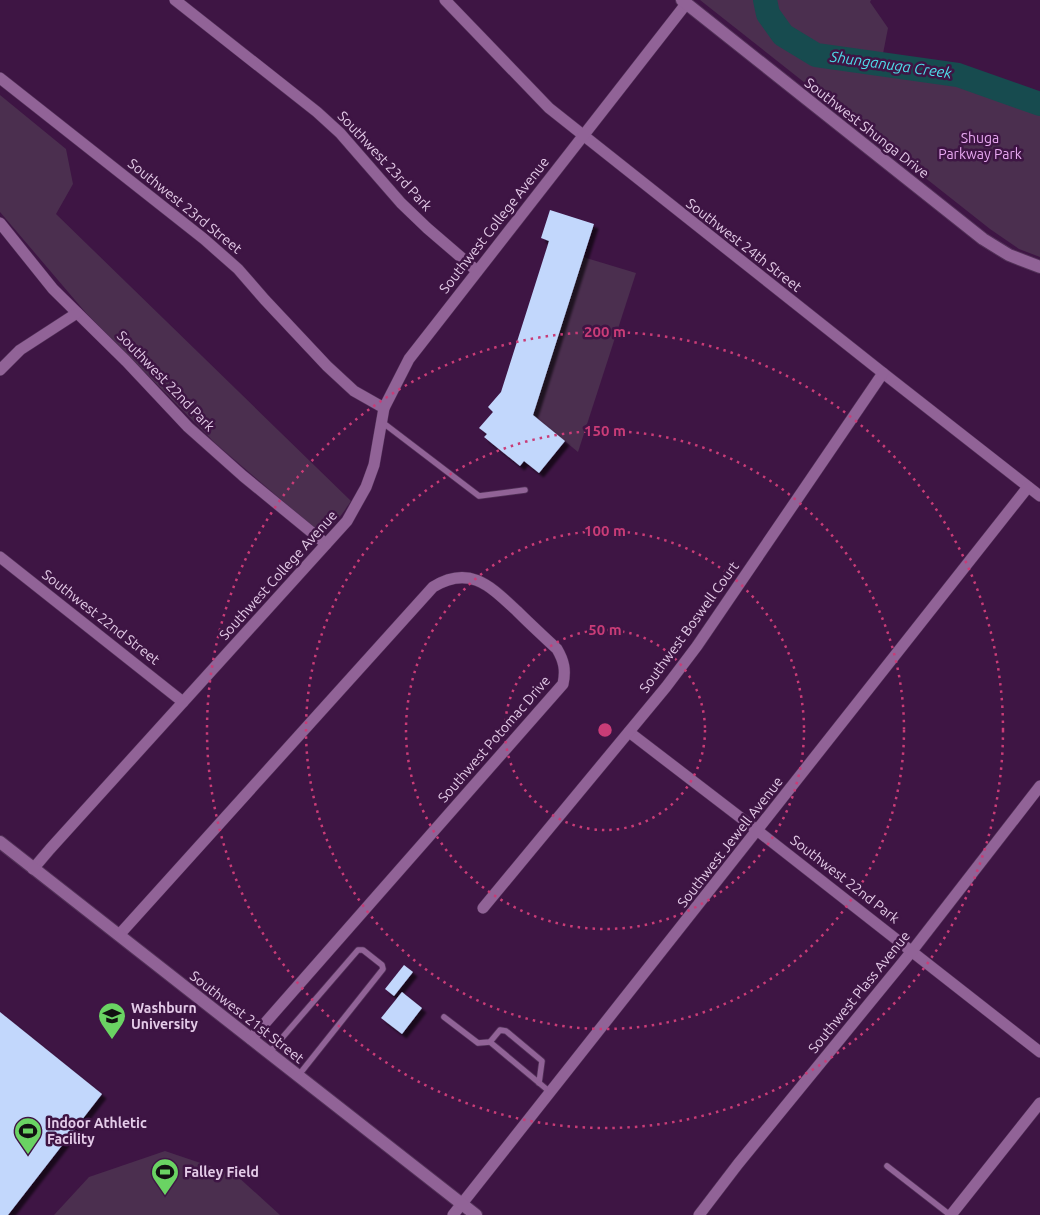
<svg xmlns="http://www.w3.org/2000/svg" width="1040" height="1215" font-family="Ubuntu,sans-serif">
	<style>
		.green { fill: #4b2f4f }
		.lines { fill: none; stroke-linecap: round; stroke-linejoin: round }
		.river { stroke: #174b4f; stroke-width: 24 }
		.building { fill: #c2d7fc; filter: url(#shadow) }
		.service-casing { stroke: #523158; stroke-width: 7 }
		.minor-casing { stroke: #523158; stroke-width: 12 }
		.tertiary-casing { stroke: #523158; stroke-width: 14 }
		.secondary-casing { stroke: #523158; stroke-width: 14 }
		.service { stroke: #916397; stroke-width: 5.5 }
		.minor { stroke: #916397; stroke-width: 11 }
		.tertiary { stroke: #916397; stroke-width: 12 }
		.secondary { stroke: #916397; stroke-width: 12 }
		.ring { fill: none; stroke: #c93c77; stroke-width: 2.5; stroke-dasharray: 2.5 5 }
		.labels { text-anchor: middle; stroke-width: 5; stroke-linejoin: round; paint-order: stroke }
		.street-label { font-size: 14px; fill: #e4cbe8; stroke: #3e1544 }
		.park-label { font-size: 14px; fill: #e9a9f2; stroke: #3e1544 }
		.poi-label { font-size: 14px; font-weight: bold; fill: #e4cbe8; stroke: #3e1544; text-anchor: start }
		.water-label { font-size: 15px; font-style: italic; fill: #4fdde8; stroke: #3e1544 }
		.centre { fill: #c93c77; stroke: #3e1544; stroke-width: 2.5 }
		.ring-label { font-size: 15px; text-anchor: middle; font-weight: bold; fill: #c93c77; stroke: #3e1544; stroke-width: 5; stroke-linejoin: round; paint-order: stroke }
	</style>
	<defs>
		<filter id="shadow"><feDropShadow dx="4.5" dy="4.5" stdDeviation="1" flood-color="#0009"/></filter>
	</defs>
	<rect width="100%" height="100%" fill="#3e1544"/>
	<g class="green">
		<path d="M700 0H871L870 2 888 28 881 64 958 75 1040 104V257L1019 249 990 229Z"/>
		<path d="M0 95 66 149 73 184 56 214 351 501C344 511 333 531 319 529 315 529 310 524 306 521L215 443 86 313 0 212Z"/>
		<path d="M583 257 636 273 578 452 533 415Z"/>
		<path d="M165 1151 236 1175 280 1215H54L89 1177Z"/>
	</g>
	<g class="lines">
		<path class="river" d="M765 0 768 14 783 35 816 55 958 75 1040 104"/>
	</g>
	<g class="building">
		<path d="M550 210 594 224 533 415 565 441 539 473 524 461 520 466 484 437 487 434 479 428 493 412 488 407 501 392 549 241 541 238Z"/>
		<path d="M404 965 413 972 394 996 385 989Z"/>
		<path d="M402 992 422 1008 402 1034 381 1018Z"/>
		<path d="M0 1012 102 1094 8 1215H0Z"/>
	</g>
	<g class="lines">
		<g class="service-casing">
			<g id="service">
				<path d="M382 422 479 496 525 490"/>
				<path d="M444 1017 478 1043 490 1042 500 1030 506 1031 542 1061 539 1083"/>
				<path d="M490 1042 550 1092"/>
				<path d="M269 1053 358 950H363L382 965 383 969 298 1076"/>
				<path d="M887 1166 950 1215"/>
			</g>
		</g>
		<g class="minor-casing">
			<g id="minor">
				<path d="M175 0 317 112 340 133 401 203 427 228 477 271"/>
				<path d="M445 0 549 108 883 373 1040 496"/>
				<path d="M0 78 204 239 238 269 265 300 327 366 354 391 384 408"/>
				<path d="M0 223 53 289 126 361 188 427 243 476 326 544"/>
				<path d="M0 370 20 350 77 313"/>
				<path d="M0 557 183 702"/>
				<path d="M629 732 758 831 1040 1052"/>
				<path d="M33 869 50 849 347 521 366 487 374 465 384 408 409 359 686 4"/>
				<path d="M483 908 666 687 697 646 883 373"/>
				<path d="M119 935 433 587C470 564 491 587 517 611 530 624 543 636 557 649 564 661 566 670 563 684L251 1039"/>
				<path d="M453 1215 1028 487"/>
				<path d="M699 1215 738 1164 912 951 1040 786"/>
				<path d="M951 1215 1040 1103"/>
			</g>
		</g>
		<g class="tertiary-casing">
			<path id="tertiary" d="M682 0 983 239 1009 255 1040 267"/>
		</g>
		<g class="secondary-casing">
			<path id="secondary" d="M0 842 476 1215"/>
		</g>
		<use href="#service" class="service"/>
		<use href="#minor" class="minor"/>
		<use href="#tertiary" class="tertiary"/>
		<use href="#secondary" class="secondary"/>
	</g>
	<g class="ring">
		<circle cx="605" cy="730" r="100"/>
		<circle cx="605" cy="730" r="199"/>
		<circle cx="605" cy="730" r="299"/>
		<circle cx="605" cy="730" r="398"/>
	</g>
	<defs>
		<g id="university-pin" transform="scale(1.4375)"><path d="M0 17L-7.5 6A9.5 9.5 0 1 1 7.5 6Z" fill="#6ad363" stroke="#3e1544"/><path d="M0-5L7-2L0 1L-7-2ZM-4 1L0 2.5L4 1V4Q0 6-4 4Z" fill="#111"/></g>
		<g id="stadium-pin" transform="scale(1.4375)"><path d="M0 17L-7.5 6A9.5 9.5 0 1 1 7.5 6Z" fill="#6ad363" stroke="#3e1544"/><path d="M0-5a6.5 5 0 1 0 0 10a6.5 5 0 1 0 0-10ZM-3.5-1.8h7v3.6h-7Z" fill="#111"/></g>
	</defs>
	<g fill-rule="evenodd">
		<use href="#university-pin" x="112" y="1016"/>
		<use href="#stadium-pin" x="28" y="1131"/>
		<use href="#stadium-pin" x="165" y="1172"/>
	</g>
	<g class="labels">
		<g class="street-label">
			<text transform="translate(867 128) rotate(38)" y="5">Southwest Shunga Drive</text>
			<text transform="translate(385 161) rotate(47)" y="5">Southwest 23rd Park</text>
			<text transform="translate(185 206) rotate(39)" y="5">Southwest 23rd Street</text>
			<text transform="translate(494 225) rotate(-52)" y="5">Southwest College Avenue</text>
			<text transform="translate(744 245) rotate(38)" y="5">Southwest 24th Street</text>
			<text transform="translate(166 381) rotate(46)" y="5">Southwest 22nd Park</text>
			<text transform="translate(278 575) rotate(-48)" y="5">Southwest College Avenue</text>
			<text transform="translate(101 617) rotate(38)" y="5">Southwest 22nd Street</text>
			<text transform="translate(689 627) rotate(-54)" y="5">Southwest Boswell Court</text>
			<text transform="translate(494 739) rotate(-49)" y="5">Southwest Potomac Drive</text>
			<text transform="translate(730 842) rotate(-52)" y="5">Southwest Jewell Avenue</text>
			<text transform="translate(845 879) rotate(38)" y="5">Southwest 22nd Park</text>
			<text transform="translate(859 992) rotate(-51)" y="5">Southwest Plass Avenue</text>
			<text transform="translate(247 1017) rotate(38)" y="5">Southwest 21st Street</text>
		</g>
		<g class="park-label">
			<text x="980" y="143">Shuga<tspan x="980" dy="16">Parkway Park</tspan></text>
		</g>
		<g class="poi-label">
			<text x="131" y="1013">Washburn<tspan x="131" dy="16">University</tspan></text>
			<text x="47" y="1128">Indoor Athletic<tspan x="47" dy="16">Facility</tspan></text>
			<text x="184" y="1177">Falley Field</text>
		</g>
		<g class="water-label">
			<text transform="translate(891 65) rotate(8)" y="5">Shunganuga Creek</text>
		</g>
	</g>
	<circle cx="605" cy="730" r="8" class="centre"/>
	<g class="ring-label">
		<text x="605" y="337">200 m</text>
		<text x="605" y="436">150 m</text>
		<text x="605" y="536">100 m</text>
		<text x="605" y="635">50 m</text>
	</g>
</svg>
